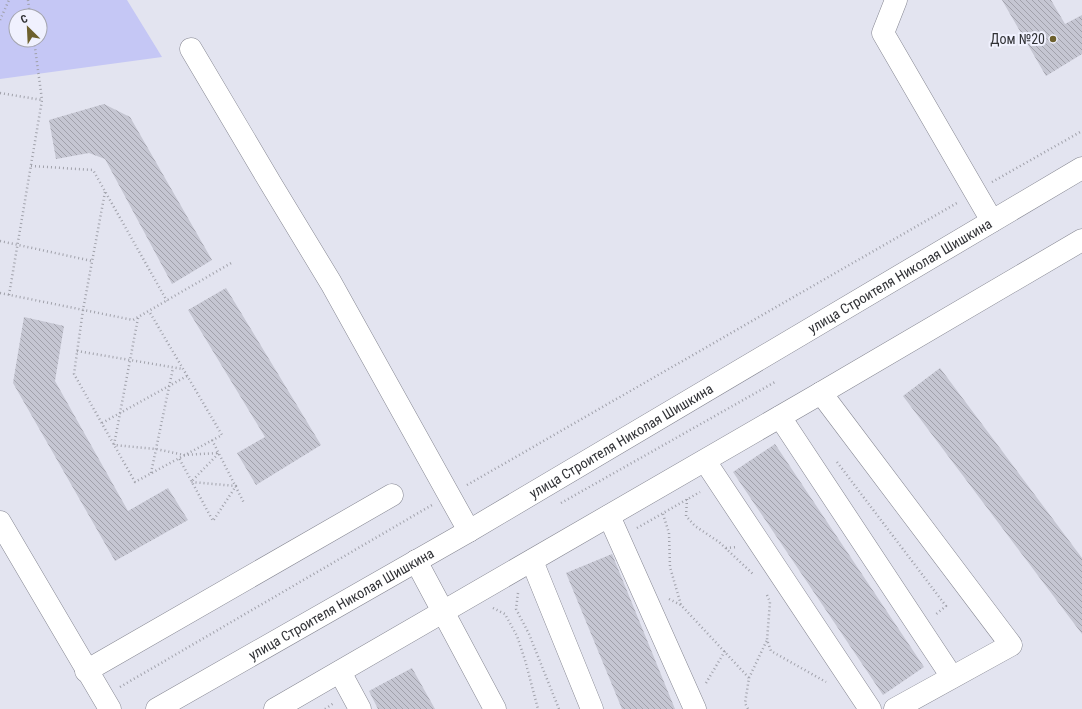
<svg xmlns="http://www.w3.org/2000/svg" width="1082" height="709" font-family="'Roboto Condensed',sans-serif">
	<style>
		.green { fill: #c5c7f5; fill-rule: evenodd }
		.building { fill: url(#building-back-hatch) }
		.lines { fill: none; stroke-linecap: round; stroke-linejoin: round }
		.minor-casing { stroke: #858691; stroke-width: 23 }
		.path { stroke: #a0a1aa; stroke-width: 2.5; stroke-dasharray: 1 3; stroke-linecap: butt }
		.minor { stroke: #fff; stroke-width: 22 }
		.poi-dot { fill: #6d602d; stroke: #f0f1fe; stroke-width: 1.5 }
		.labels { text-anchor: middle; stroke-width: 4; stroke-linejoin: round; paint-order: stroke }
		.poi-label { font-size: 14px; fill: #313236; stroke: #f0f1fe; text-anchor: end }
		.street-label { font-size: 14px; fill: #313236; stroke: #f0f1fe }
	</style>
	<defs>
		<pattern id="building-back-hatch" width="6" height="6" patternUnits="userSpaceOnUse"><rect width="6" height="6" fill="#c5c6d2"/><path d="M-1 5l2 2M0 0l6 6M5-1l2 2" fill="none" stroke="#a1a1ab"/></pattern>
	</defs>
	<rect width="100%" height="100%" fill="#e3e4f0"/>
	<path class="green" d="M0 0H127L162 57 0 79ZM16 16H40V40H16Z"/>
	<g class="building">
		<path d="M1002 0H1051L1065 24 1082 15V54L1046 76Z"/>
		<path d="M104 104 130 117 212 260 172 284 105 159 89 153 56 159 49 120Z"/>
		<path d="M226 288 321 445 256 485 237 453 265 437 188 310Z"/>
		<path d="M24 317 64 326 55 381 128 511 168 488 188 520 115 561 13 383Z"/>
		<path d="M940 368 1082 558V634L903 396Z"/>
		<path d="M775 444 924 667 883 695 733 472Z"/>
		<path d="M612 554 675 709H622L566 573Z"/>
		<path d="M412 668 435 709H378L369 691Z"/>
	</g>
	<g class="lines">
		<g class="minor-casing">
			<g id="minor">
				<path d="M896 0 883 33 992 221"/>
				<path d="M191 49 271 184 331 283 469 531"/>
				<path d="M821 393 1082 240"/>
				<path d="M780 417 952 677"/>
				<path d="M705 461 870 709"/>
				<path d="M609 516 695 709"/>
				<path d="M0 522 110 709"/>
				<path d="M416 561 495 709"/>
				<path d="M532 561 592 709"/>
				<path d="M86 671 392 495"/>
				<path d="M340 672 360 709"/>
				<path id="s1" d="M157 709 469 531 1082 168"/>
				<path d="M275 709 821 393 1011 645 895 709"/>
			</g>
		</g>
		<g class="path">
			<path d="M28 0 30 16"/>
			<path d="M0 20 9 0"/>
			<path d="M0 93 42 100"/>
			<path d="M31 166 93 170 167 301"/>
			<path d="M992 182 1082 131"/>
			<path d="M105 192 83 310 74 374 135 482 222 435 149 311"/>
			<path d="M0 241 92 261"/>
			<path d="M0 293 133 320 233 262"/>
			<path d="M9 295 42 100 34 40"/>
			<path d="M138 318 114 445 156 449 184 455 219 453 191 482 236 486 213 521 179 458"/>
			<path d="M77 351 183 369"/>
			<path d="M102 423 187 376"/>
			<path d="M212 440 244 503"/>
			<path d="M837 462 946 606 935 615"/>
			<path d="M151 473 173 368"/>
			<path d="M467 485 957 203"/>
			<path d="M687 499 686 516 695 526 719 542 753 574"/>
			<path d="M561 503 775 382"/>
			<path d="M663 514 669 533 670 567 681 605 749 678 745 703 748 709"/>
			<path d="M637 528 700 492"/>
			<path d="M726 548 737 547"/>
			<path d="M518 593 516 609 529 634 559 709"/>
			<path d="M767 595 770 602 767 640 771 651 826 682"/>
			<path d="M669 599 681 605"/>
			<path d="M493 608 505 614 517 636 525 660 538 709"/>
			<path d="M749 678 767 640"/>
			<path d="M706 683 725 651"/>
			<path d="M120 687 432 505"/>
			<path d="M325 709 334 703"/>
		</g>
		<use href="#minor" class="minor"/>
	</g>
	<circle class="poi-dot" cx="1053" cy="39" r="4"/>
	<g class="labels">
		<g class="poi-label">
			<text x="1045" y="44">Дом №20</text>
		</g>
		<g class="street-label">
			<text dy="5" stroke="none"><textPath href="#s1" startOffset="860">улица Строителя Николая Шишкина</textPath></text>
			<text dy="5" stroke="none"><textPath href="#s1" startOffset="536">улица Строителя Николая Шишкина</textPath></text>
			<text dy="5" stroke="none"><textPath href="#s1" startOffset="212">улица Строителя Николая Шишкина</textPath></text>
		</g>
	</g>
	<g transform="translate(28 28) rotate(336)"><circle r="19" fill="#f0f1fe" stroke="#a4a5ae"/>
	<path d="M0-3L7 15L0 10L-7 15Z" fill="#6d602d"/>
	<text y="-6" font-size="11" font-weight="bold" text-anchor="middle" fill="#313236">С</text>
	</g>
</svg>
